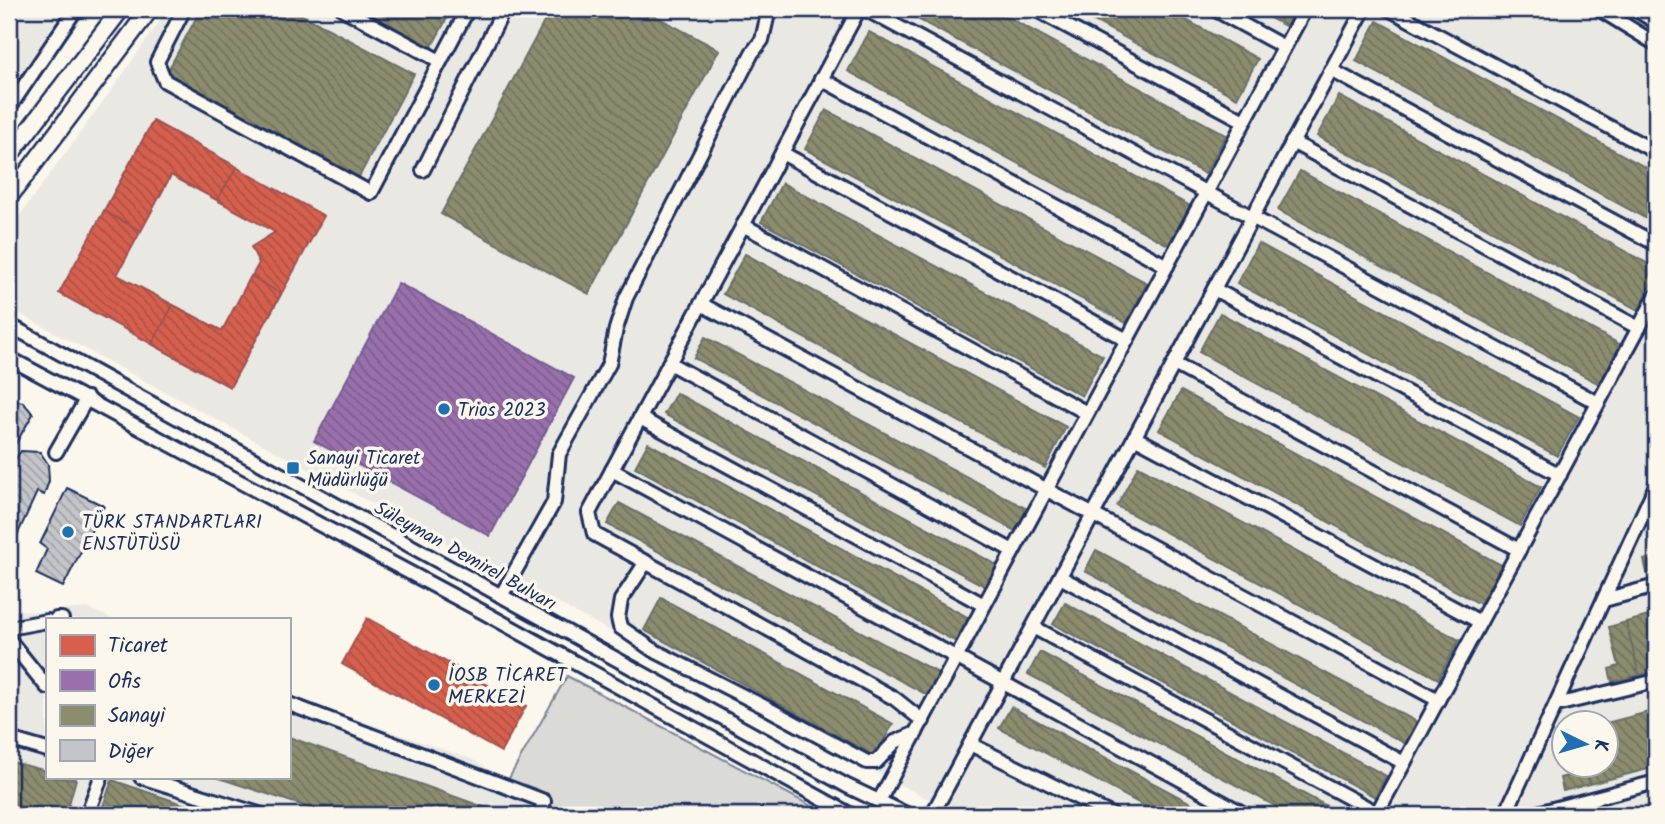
<svg xmlns="http://www.w3.org/2000/svg" width="1665" height="824" font-family="Kalam,sans-serif">
	<style>
		.built { fill: #eae8e2; fill-rule: evenodd }
		.green { fill: #dadad7; stroke: #7a849a; stroke-width: 2 }
		.shops { fill: url(#shops-back-hatch); stroke: #9e5152; stroke-width: 2; fill-rule: evenodd }
		.offices { fill: url(#offices-back-hatch); stroke: #735c94; stroke-width: 2 }
		.industry { fill: url(#industry-back-hatch); stroke: #6a7069; stroke-width: 2 }
		.building { fill: url(#building-back-hatch); stroke: #1b2f5e; stroke-width: 2 }
		.lines { fill: none; stroke-linecap: round; stroke-linejoin: round }
		.minor-casing { stroke: #1b2f5e; stroke-width: 18 }
		.major-casing { stroke: #1b2f5e; stroke-width: 21 }
		.minor { stroke: #fbf7ec; stroke-width: 12 }
		.major { stroke: #fbf7ec; stroke-width: 16 }
		.poi-dot { fill: #1f6fb2; stroke: #fbf7ec; stroke-width: 2.5 }
		.labels { text-anchor: middle; stroke-width: 7; stroke-linejoin: round; paint-order: stroke }
		.poi-label { font-size: 19px; fill: #1b2f5e; stroke: #fbf7ec; text-anchor: start }
		.street-label { font-size: 19px; fill: #1b2f5e; stroke: #fbf7ec }
	</style>
	<defs>
		<pattern id="shops-back-hatch" width="6" height="6" patternUnits="userSpaceOnUse" patternTransform="scale(1.75)"><rect width="6" height="6" fill="#d6604d"/><path d="M-1 5l2 2M0 0l6 6M5-1l2 2" fill="none" stroke="#ad5043"/></pattern>
		<pattern id="offices-back-hatch" width="6" height="6" patternUnits="userSpaceOnUse" patternTransform="scale(1.75)"><rect width="6" height="6" fill="#9970ab"/><path d="M-1 5l2 2M0 0l6 6M5-1l2 2" fill="none" stroke="#7c5c8e"/></pattern>
		<pattern id="industry-back-hatch" width="6" height="6" patternUnits="userSpaceOnUse" patternTransform="scale(1.75)"><rect width="6" height="6" fill="#8c8c6e"/><path d="M-1 5l2 2M0 0l6 6M5-1l2 2" fill="none" stroke="#72735e"/></pattern>
		<pattern id="building-back-hatch" width="6" height="6" patternUnits="userSpaceOnUse" patternTransform="scale(1.75)"><rect width="6" height="6" fill="#c3c5c9"/><path d="M-1 5l2 2M0 0l6 6M5-1l2 2" fill="none" stroke="#9ea0a6"/></pattern>
	</defs>
	<rect width="100%" height="100%" fill="#fbf7ec"/>
	<filter id="ink" filterUnits="userSpaceOnUse"><feTurbulence type="fractalNoise" baseFrequency=".0143" numOctaves="2"/><feDisplacementMap in="SourceGraphic" scale="14" xChannelSelector="R" yChannelSelector="G"/><feConvolveMatrix kernelMatrix="1 2 1 2 8 2 1 2 1" color-interpolation-filters="sRGB"/></filter>
	<g filter="url(#ink)">
		<g class="built">
			<path d="M9 9H90L9 115Z"/>
			<path d="M168 9H1584L1656 52V815H960L829 749 9 308V230L121 77ZM1564 722H1606V764H1564Z"/>
			<path d="M88 608 113 619H47V777H289V696L471 759 508 780 551 798 550 815H9V609L37 612Z"/>
		</g>
		<path class="green" d="M567 676 817 809 813 815H550L551 798 508 780Z"/>
		<g class="shops">
			<path d="M153 121 324 216 230 387 59 293ZM171 175 275 232 251 247 259 263 222 331 117 275Z"/>
			<path d="M153 121 237 167 217 200 171 175 141 231 104 211Z"/>
			<path d="M251 276 281 294 230 387 152 344 173 305 222 331Z"/>
			<path d="M367 618 526 706 501 752 342 664Z"/>
		</g>
		<path class="offices" d="M398 283 574 378 490 536 314 441Z"/>
		<g class="industry">
			<path d="M201 9H291L414 74 358 179 165 76Z"/>
			<path d="M358 9H452L431 48Z"/>
			<path d="M551 9H642L719 50 589 294 441 214Z"/>
			<path d="M899 9H993L1226 135 1205 174Z"/>
			<path d="M1072 9H1166L1258 59 1237 98Z"/>
			<path d="M1253 9H1296L1287 27Z"/>
			<path d="M1377 21 1656 173V224L1356 61Z"/>
			<path d="M869 32 1190 206 1168 245 848 71Z"/>
			<path d="M1339 96 1656 268V276L1638 310 1317 136Z"/>
			<path d="M826 110 1147 283 1126 323 805 149Z"/>
			<path d="M1300 171 1621 345 1599 384 1278 210Z"/>
			<path d="M782 183 1103 356 1082 396 761 222Z"/>
			<path d="M1258 243 1579 417 1557 456 1237 283Z"/>
			<path d="M745 254 1066 427 1045 468 723 294Z"/>
			<path d="M1220 313 1541 487 1520 526 1199 352Z"/>
			<path d="M705 337 1027 509 1015 531 694 358Z"/>
			<path d="M1181 391 1501 565 1480 604 1159 430Z"/>
			<path d="M676 393 997 565 986 587 664 414Z"/>
			<path d="M648 443 969 618 956 642 635 467Z"/>
			<path d="M1138 466 1459 640 1438 679 1117 506Z"/>
			<path d="M619 503 940 674 929 696 607 524Z"/>
			<path d="M1656 541V571L1647 573 1644 560 1654 557 1650 542Z"/>
			<path d="M1096 550 1417 722 1406 744 1085 571Z"/>
			<path d="M661 598 893 724 875 756 644 630Z"/>
			<path d="M1065 603 1386 776 1375 797 1053 624Z"/>
			<path d="M1656 614V671L1639 675 1626 622Z"/>
			<path d="M1626 622 1639 675 1612 682 1609 669 1619 666 1609 627Z"/>
			<path d="M1040 652 1343 815H1292L1028 674Z"/>
			<path d="M1011 707 1213 815H1161L999 728Z"/>
			<path d="M1656 710V767L1590 784 1587 764H1606V723Z"/>
			<path d="M289 737 506 815H331L216 777H289Z"/>
			<path d="M9 761 47 771V777L76 779 66 815H9Z"/>
			<path d="M1568 764H1587L1590 784 1563 791 1560 778 1570 775Z"/>
			<path d="M112 780 215 815H100Z"/>
		</g>
		<g class="building">
			<path d="M9 399 23 402 33 414 9 455Z"/>
			<path d="M21 451 40 452 48 464 49 481 44 495 37 492 9 553V462H13Z"/>
			<path d="M67 488 104 506 63 587 36 574 47 549 40 544Z"/>
		</g>
		<g class="lines">
			<g class="minor-casing">
				<g id="minor">
					<path d="M184 9 157 62 165 81 371 193 468 9"/>
					<path d="M343 9 440 61"/>
					<path d="M859 9 589 513 594 534 894 698 923 721"/>
					<path d="M865 9 1598 403"/>
					<path d="M1035 9 1244 121"/>
					<path d="M1214 9 1284 47"/>
					<path d="M1389 9 1656 152"/>
					<path d="M1599 9 1656 44"/>
					<path d="M1635 9 1656 22"/>
					<path d="M1331 70 1656 244"/>
					<path d="M821 79 1167 266"/>
					<path d="M9 108 76 9"/>
					<path d="M1292 142 1639 328"/>
					<path d="M782 153 1127 340"/>
					<path d="M423 170 504 9"/>
					<path d="M743 225 1087 413"/>
					<path d="M1214 289 1560 475"/>
					<path d="M701 304 1438 700"/>
					<path d="M9 325 847 786 908 815"/>
					<path d="M9 358 483 612 851 815"/>
					<path d="M669 363 1013 551"/>
					<path d="M1174 364 1519 550"/>
					<path d="M640 418 984 605"/>
					<path d="M1134 437 1480 622"/>
					<path d="M56 452 87 398"/>
					<path d="M612 470 1246 815"/>
					<path d="M646 562 621 600 618 618 620 627 653 650 765 707 867 762H876L895 742 916 733"/>
					<path d="M1060 577 1404 763"/>
					<path d="M501 596 554 502 559 454 609 364 616 329 626 298 752 53 762 40 769 9"/>
					<path d="M1604 600 1656 586"/>
					<path d="M56 619H62"/>
					<path d="M1033 627 1377 813"/>
					<path d="M9 628 47 621"/>
					<path d="M9 640 47 687"/>
					<path d="M289 704 544 801 540 815"/>
					<path d="M1556 705 1656 681"/>
					<path d="M9 739 47 750"/>
					<path d="M970 744 1112 815"/>
					<path d="M141 777 262 815"/>
					<path d="M879 801 1305 9"/>
					<path d="M87 815 101 777"/>
					<path d="M932 815 1364 9"/>
					<path d="M1376 815 1656 296"/>
					<path d="M1505 815 1656 485"/>
					<path d="M1530 815 1656 782"/>
				</g>
			</g>
			<g class="major-casing">
				<g id="major">
					<path d="M9 156 121 9"/>
					<path d="M9 197 150 9"/>
				</g>
			</g>
			<use href="#minor" class="minor"/>
			<use href="#major" class="major"/>
		</g>
	</g>
	<g class="poi-dot">
		<circle cx="444" cy="409" r="7"/>
		<rect x="286" y="461" width="14" height="14" rx="3.5"/>
		<circle cx="68" cy="532" r="7"/>
		<circle cx="434" cy="685" r="7"/>
	</g>
	<g class="labels">
		<g class="poi-label">
			<text x="458" y="416">Trios 2023</text>
			<text x="307" y="464">Sanayi Ticaret<tspan x="307" dy="22">Müdürlüğü</tspan></text>
			<text x="82" y="528">TÜRK STANDARTLARI<tspan x="82" dy="22">ENSTÜTÜSÜ</tspan></text>
			<text x="448" y="681">İOSB TİCARET<tspan x="448" dy="22">MERKEZİ</tspan></text>
		</g>
		<g class="street-label">
			<text transform="translate(466 555) rotate(29)" y="7">Süleyman Demirel Bulvarı</text>
		</g>
	</g>
	<rect width="1665" height="824" fill="none" stroke="#fbf7ec" stroke-width="35"/>
	<rect x="18" y="18" width="1630" height="789" fill="none" stroke="#1b2f5e" stroke-width="2.5" filter="url(#ink)"/>
	<rect x="46" y="618" width="245" height="161" fill="#fbf7ec" stroke="#a1a7b3" stroke-width="2"/>
	<rect x="60" y="635" width="35" height="21" fill="#d6604d" stroke="#a1a7b3" stroke-width="2"/>
	<text x="108" y="652" font-size="21" fill="#1b2f5e">Ticaret</text>
	<rect x="60" y="670" width="35" height="21" fill="#9970ab" stroke="#a1a7b3" stroke-width="2"/>
	<text x="108" y="688" font-size="21" fill="#1b2f5e">Ofis</text>
	<rect x="60" y="705" width="35" height="21" fill="#8c8c6e" stroke="#a1a7b3" stroke-width="2"/>
	<text x="108" y="722" font-size="21" fill="#1b2f5e">Sanayi</text>
	<rect x="60" y="740" width="35" height="21" fill="#c3c5c9" stroke="#a1a7b3" stroke-width="2"/>
	<text x="108" y="758" font-size="21" fill="#1b2f5e">Diğer</text>
	<g transform="translate(1585 744) rotate(95)"><circle r="33" fill="#fbf7ec" stroke="#a1a7b3" stroke-width="2"/>
	<path d="M0-5L12 26L0 18L-12 26Z" fill="#1f6fb2"/>
	<text y="-10" font-size="19" font-weight="bold" text-anchor="middle" fill="#1b2f5e">K</text>
	</g>
</svg>
